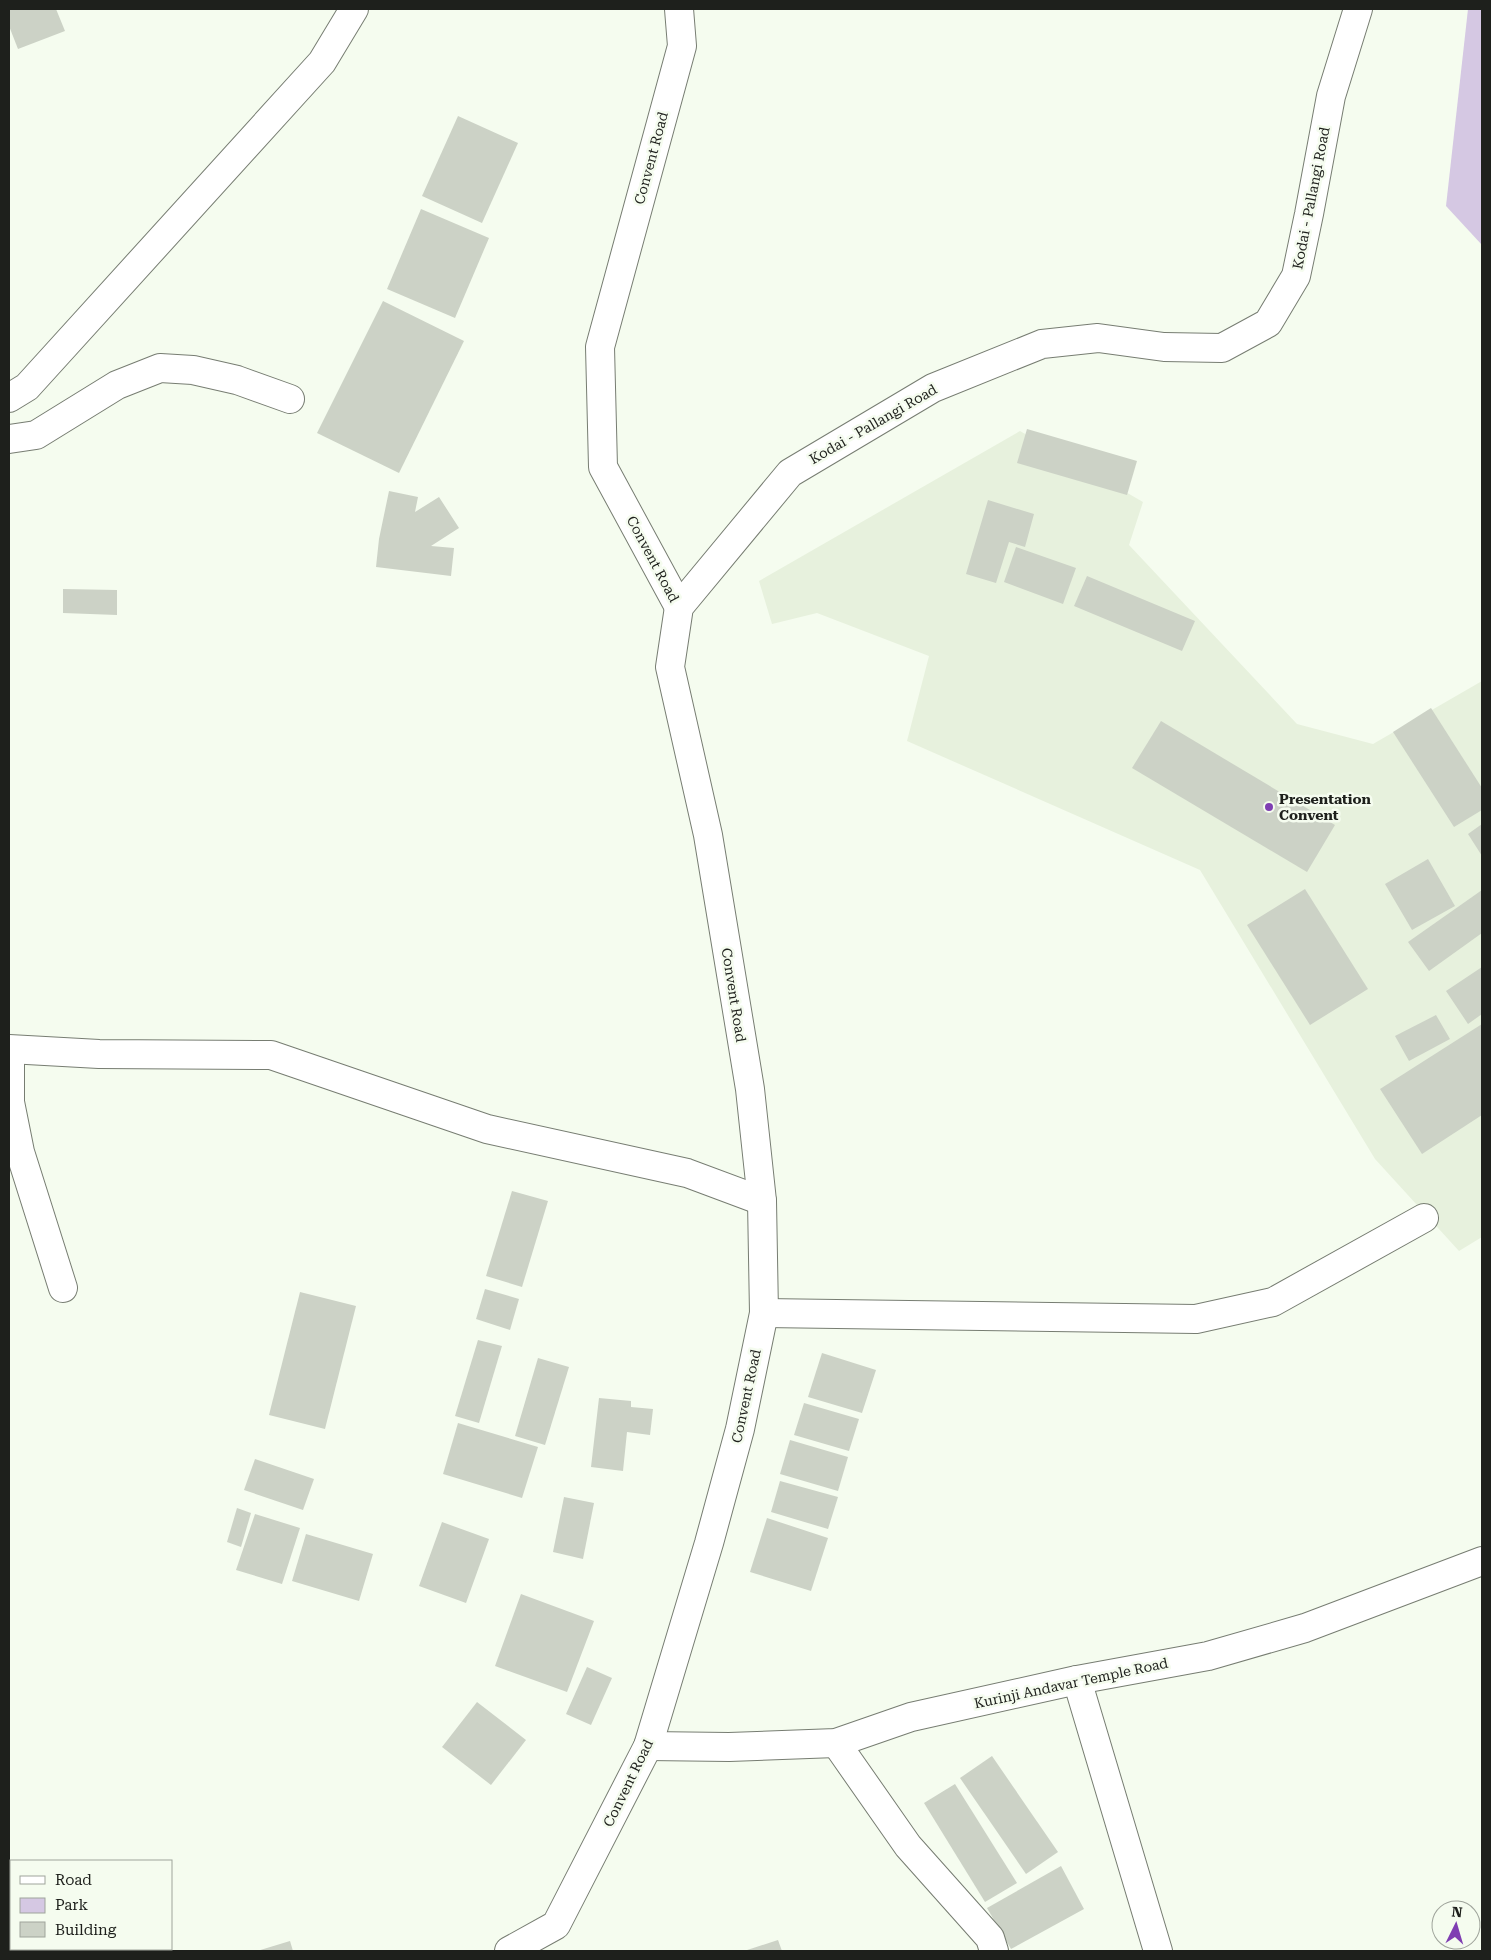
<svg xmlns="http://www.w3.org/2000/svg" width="1491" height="1960" font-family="'Roboto Serif',serif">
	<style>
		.built { fill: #e7f1dd }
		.green { fill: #d5c8e3 }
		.building { fill: #ccd2c6 }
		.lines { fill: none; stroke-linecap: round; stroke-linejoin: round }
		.minor-casing { stroke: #777d72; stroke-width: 30 }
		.tertiary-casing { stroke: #777d72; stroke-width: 30 }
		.secondary-casing { stroke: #777d72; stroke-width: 30 }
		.minor { stroke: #fff; stroke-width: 28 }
		.tertiary { stroke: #fff; stroke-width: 28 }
		.secondary { stroke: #fff; stroke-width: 28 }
		.poi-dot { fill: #7f3eb2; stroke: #f5fcef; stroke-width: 2 }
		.labels { text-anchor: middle; stroke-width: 5; stroke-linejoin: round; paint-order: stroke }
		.street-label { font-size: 14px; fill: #1e201c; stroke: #f5fcef }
		.poi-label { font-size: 14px; font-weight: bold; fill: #1e201c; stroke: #f5fcef; text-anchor: start }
	</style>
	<rect width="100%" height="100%" fill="#f5fcef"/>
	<path class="built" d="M1020 431 1143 502 1129 545 1297 724 1373 744 1482 681V1237L1459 1251 1375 1159 1200 870 907 741 929 656 817 613 772 624 759 581Z"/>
	<path class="green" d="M1468 9H1482V245L1446 206Z"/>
	<g class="building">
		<path d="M9 9H56L65 31 18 49 9 26Z"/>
		<path d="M458 116 518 143 482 223 422 196Z"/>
		<path d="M421 209 489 238 455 318 387 289Z"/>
		<path d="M383 301 464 341 399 473 317 433Z"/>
		<path d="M1027 429 1137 461 1127 495 1017 463Z"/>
		<path d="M389 491 418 497 415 512 439 497 459 528 431 546 454 548 451 576 376 567 379 539Z"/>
		<path d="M988 500 1034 514 1025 547 1009 542 996 583 966 574Z"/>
		<path d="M1016 547 1076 568 1063 604 1004 582Z"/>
		<path d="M1087 576 1195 621 1182 651 1074 606Z"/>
		<path d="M63 589 117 590V615L63 613Z"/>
		<path d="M1431 708 1482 788V810L1454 827 1393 732Z"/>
		<path d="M1161 721 1335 825 1307 872 1132 768Z"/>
		<path d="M1482 824V856L1468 834Z"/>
		<path d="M1428 859 1455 906 1412 930 1385 884Z"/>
		<path d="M1305 889 1368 989 1310 1025 1247 925Z"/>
		<path d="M1482 890V933L1429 971 1408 942Z"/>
		<path d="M1482 967V1014L1468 1024 1446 991Z"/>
		<path d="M1436 1015 1450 1039 1409 1061 1395 1036Z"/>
		<path d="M1482 1024V1115L1422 1154 1380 1089Z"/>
		<path d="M512 1191 548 1201 522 1287 486 1276Z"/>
		<path d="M485 1289 519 1299 510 1330 476 1319Z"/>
		<path d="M300 1292 356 1306 325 1429 269 1415Z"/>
		<path d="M478 1340 502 1346 479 1423 455 1416Z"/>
		<path d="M822 1353 876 1370 862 1413 808 1397Z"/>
		<path d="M538 1358 569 1367 545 1445 515 1436Z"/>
		<path d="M599 1398 631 1401V1407L653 1409 650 1435 627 1432 623 1471 591 1467Z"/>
		<path d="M804 1403 859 1419 849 1451 794 1435Z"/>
		<path d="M458 1423 538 1447 522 1498 443 1474Z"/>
		<path d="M790 1440 848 1457 838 1491 780 1474Z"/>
		<path d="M255 1459 314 1479 303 1510 244 1490Z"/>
		<path d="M780 1481 838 1497 828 1529 771 1512Z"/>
		<path d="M564 1497 594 1503 583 1559 553 1552Z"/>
		<path d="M237 1508 251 1513 241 1547 227 1542Z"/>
		<path d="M255 1514 300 1528 282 1584 236 1570Z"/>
		<path d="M767 1518 828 1538 811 1591 750 1572Z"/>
		<path d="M442 1522 489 1539 466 1603 419 1586Z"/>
		<path d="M306 1534 373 1554 359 1601 292 1581Z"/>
		<path d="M521 1594 594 1621 567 1692 495 1666Z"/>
		<path d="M587 1667 612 1678 591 1725 566 1714Z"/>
		<path d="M477 1702 526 1740 491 1785 442 1747Z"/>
		<path d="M992 1756 1058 1852 1026 1874 960 1778Z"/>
		<path d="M955 1784 1017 1883 985 1902 924 1803Z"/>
		<path d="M1061 1866 1084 1909 1011 1949 987 1908Z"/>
		<path d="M778 1940 782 1951H744Z"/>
		<path d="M290 1941 293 1951H257Z"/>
	</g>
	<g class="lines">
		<g class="minor-casing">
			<g id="minor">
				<path d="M9 398 27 387 322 62 354 9"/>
				<path d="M9 439 36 435 117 385 160 368 193 370 237 380 290 399"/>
				<path d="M9 1049 99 1054 271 1055 487 1129 687 1173 762 1201"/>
				<path d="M10 1050V1102L20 1152 63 1288"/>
				<path d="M764 1313 1196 1319 1273 1302 1424 1218"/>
				<path d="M1077 1680 1158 1951"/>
				<path d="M836 1743 908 1846 990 1938 994 1951"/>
			</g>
		</g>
		<g class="tertiary-casing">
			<g id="tertiary">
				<path d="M679 607 603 467 600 347 682 46 679 9"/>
				<path d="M648 1746 729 1747 836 1743 911 1717 1077 1680 1208 1656 1305 1628 1482 1561"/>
			</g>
		</g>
		<g class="secondary-casing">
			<path id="secondary" d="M509 1951 556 1925 648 1746 709 1543 740 1429 764 1313 762 1201 750 1089 708 835 670 667 679 607 790 473 933 388 1042 344 1098 338 1164 347 1222 348 1268 323 1296 276 1309 214 1331 96 1358 9"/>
		</g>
		<use href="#minor" class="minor"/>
		<use href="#tertiary" class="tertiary"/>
		<use href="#secondary" class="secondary"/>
	</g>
	<circle class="poi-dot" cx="1269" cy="807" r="5"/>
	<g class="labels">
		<g class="street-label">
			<text transform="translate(651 158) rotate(-75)" y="5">Convent Road</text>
			<text transform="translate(1311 198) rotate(-79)" y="5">Kodai - Pallangi Road</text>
			<text transform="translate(873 424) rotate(-30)" y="5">Kodai - Pallangi Road</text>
			<text transform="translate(653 559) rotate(62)" y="5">Convent Road</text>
			<text transform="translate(734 995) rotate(81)" y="5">Convent Road</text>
			<text transform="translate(746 1396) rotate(-78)" y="5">Convent Road</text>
			<text transform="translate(1071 1683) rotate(-12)" y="5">Kurinji Andavar Temple Road</text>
			<text transform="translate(628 1783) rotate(-64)" y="5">Convent Road</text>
		</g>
		<g class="poi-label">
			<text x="1279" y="804">Presentation<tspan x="1279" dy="16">Convent</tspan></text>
		</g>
	</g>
	<rect width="1491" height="1960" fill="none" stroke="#1e201c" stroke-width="20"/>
	<rect x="10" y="1860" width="162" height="90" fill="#f5fcef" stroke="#9fa49b"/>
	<rect x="20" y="1876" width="25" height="8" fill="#ffffff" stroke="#9fa49b"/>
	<text x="55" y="1885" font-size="15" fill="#1e201c">Road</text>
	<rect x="20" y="1898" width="25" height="15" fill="#d5c8e3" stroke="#9fa49b"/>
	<text x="55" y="1910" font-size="15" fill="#1e201c">Park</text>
	<rect x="20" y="1922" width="25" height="15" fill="#ccd2c6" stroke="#9fa49b"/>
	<text x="55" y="1935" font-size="15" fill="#1e201c">Building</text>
	<g transform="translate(1456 1925) rotate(5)"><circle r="24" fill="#f5fcef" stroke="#9fa49b"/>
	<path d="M0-4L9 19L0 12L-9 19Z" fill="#7f3eb2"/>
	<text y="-8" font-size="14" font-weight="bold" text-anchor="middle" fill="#1e201c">N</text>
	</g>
</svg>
